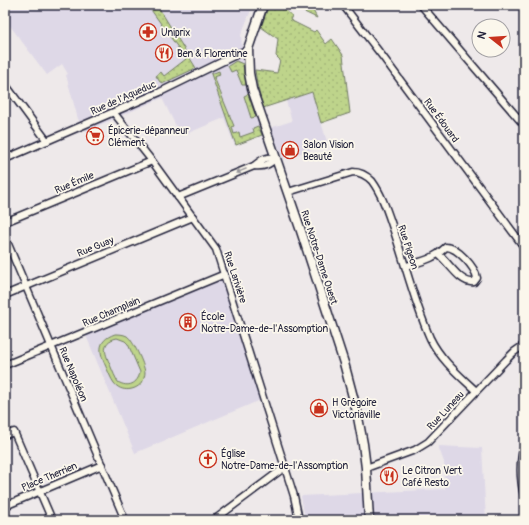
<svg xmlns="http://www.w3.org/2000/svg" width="529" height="525" font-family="Pangolin,sans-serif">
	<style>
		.built { fill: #ded8e7 }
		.grass { fill: url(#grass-dots); stroke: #707b63 }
		.pitch { fill: #bed48b; stroke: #707b63; fill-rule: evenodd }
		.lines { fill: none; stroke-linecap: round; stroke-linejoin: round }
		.minor-casing { stroke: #22223b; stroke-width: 9 }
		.tertiary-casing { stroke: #22223b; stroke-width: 11 }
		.minor { stroke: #fbf7ec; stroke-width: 6 }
		.tertiary { stroke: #fbf7ec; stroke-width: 8 }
		.oneway { fill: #99979c }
		.labels { text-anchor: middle; stroke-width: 3.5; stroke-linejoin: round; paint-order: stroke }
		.poi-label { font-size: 10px; fill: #22223b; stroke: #fbf7ec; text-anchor: start }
		.street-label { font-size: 10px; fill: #22223b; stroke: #fbf7ec }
	</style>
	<defs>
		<pattern id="grass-dots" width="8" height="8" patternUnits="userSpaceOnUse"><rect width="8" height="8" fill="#bed48b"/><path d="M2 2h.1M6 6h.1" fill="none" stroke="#a3b679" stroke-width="1.8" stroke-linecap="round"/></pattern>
	</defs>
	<rect width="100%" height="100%" fill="#eee9ea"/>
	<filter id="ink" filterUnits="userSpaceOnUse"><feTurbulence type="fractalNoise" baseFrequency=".025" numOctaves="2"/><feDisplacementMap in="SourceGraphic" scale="8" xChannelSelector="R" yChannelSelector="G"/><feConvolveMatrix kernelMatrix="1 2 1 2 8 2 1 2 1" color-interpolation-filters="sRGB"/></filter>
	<g filter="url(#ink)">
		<g class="built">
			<path d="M5 5H253L241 35 243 64 248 91 263 135 235 146 224 118 181 136 162 98 86 131 78 119 66 75 68 74 62 64 47 75 5 19Z"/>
			<path d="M312 92 328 145 283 158 270 128 292 121 286 101Z"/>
			<path d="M225 274 263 399 135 453 85 333Z"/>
			<path d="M438 446 482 448 486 520H305L301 496 445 489 444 462Z"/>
		</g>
		<g class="grass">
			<path d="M152 5H157L196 68 164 83 160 82 156 76 161 72 164 76 186 59 149 7Z"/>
			<path d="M269 5H284V6L286 8 285 10 292 16 290 20 314 32 316 30 326 44 332 39 343 55 350 113 321 123 312 92 263 108 257 84 255 70 277 73 280 60 276 56 278 39 261 27Z"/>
			<path d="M301 5H310L317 18 300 10 302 7Z"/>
			<path d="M236 61 243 64 246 85H242L236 70 231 72 228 66Z"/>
			<path d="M219 71 220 75 214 77 234 126 232 127 234 134 239 132 240 137 254 132 253 128 258 126 262 135 236 145 211 74Z"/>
			<path d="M248 94 256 117 251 118 244 96Z"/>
		</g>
		<path class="pitch" d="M115 334C119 334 123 334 127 336 133 340 144 364 145 372 145 375 144 378 143 381 137 391 121 393 114 383 111 379 109 373 107 369 100 354 95 341 115 334ZM117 338 125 341 128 344 140 372C138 384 128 388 118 382 115 377 113 372 111 367 106 355 99 342 117 338Z"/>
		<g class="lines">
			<g class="minor-casing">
				<g id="minor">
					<path d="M343 5 383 57 524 247"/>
					<path d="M421 5 524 125"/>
					<path d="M5 84 47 141"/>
					<path d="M114 113 152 161 216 249 294 496 299 520"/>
					<path d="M5 159 160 92 248 49"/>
					<path d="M254 166C264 167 269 165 276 158"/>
					<path d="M288 192 353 172C360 172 367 176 372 181 383 196 388 214 394 231 406 267 415 304 430 338 440 359 459 375 476 391"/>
					<path d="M178 197 254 166C261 160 266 156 276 158"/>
					<path d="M5 222 152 161"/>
					<path d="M5 237 125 520"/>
					<path d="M406 266C422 261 433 260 446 247 457 247 475 267 477 278L474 282C460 284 449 262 438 254"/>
					<path d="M5 295 193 217"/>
					<path d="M5 365 225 274"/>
					<path d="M5 435 14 432 52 520"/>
					<path d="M524 446C519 463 520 479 524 496"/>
					<path d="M366 468 415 450 428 442 506 360 514 352 524 345"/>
					<path d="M5 506 102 465"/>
					<path d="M214 520 285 467"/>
				</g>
			</g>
			<g class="tertiary-casing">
				<path id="tertiary" d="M263 5 248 49 249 73 252 89 301 231 344 363 357 412 363 444 366 468 369 520"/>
			</g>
			<use href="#minor" class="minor"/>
			<use href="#tertiary" class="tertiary"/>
		</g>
		<defs><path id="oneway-solid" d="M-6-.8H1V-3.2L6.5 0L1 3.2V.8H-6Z"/></defs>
		<use class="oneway" href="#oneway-solid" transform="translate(241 171) rotate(158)"/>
	</g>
	<defs>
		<g id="pharmacy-ring" transform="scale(0.9)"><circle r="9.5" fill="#fbf7ec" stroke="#c8321e" stroke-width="1.5"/><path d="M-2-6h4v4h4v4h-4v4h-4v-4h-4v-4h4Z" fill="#c8321e"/></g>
		<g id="restaurant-ring" transform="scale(0.9)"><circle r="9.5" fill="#fbf7ec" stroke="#c8321e" stroke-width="1.5"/><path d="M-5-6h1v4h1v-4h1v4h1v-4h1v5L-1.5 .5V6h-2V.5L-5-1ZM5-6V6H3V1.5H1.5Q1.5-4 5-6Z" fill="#c8321e"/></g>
		<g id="supermarket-ring" transform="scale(0.9)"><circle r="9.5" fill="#fbf7ec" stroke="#c8321e" stroke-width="1.5"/><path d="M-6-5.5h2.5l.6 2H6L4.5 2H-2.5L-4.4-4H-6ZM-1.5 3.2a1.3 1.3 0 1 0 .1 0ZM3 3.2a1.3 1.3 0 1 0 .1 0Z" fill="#c8321e"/></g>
		<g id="shop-ring" transform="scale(0.9)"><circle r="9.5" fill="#fbf7ec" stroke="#c8321e" stroke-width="1.5"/><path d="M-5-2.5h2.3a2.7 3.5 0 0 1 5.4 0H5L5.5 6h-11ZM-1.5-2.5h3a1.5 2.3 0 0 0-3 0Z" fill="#c8321e"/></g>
		<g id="building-ring" transform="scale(0.9)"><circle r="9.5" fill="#fbf7ec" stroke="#c8321e" stroke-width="1.5"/><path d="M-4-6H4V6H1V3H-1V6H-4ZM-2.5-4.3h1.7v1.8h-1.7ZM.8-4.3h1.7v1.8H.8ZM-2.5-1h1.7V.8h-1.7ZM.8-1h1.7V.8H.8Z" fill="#c8321e"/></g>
		<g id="church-ring" transform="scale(0.9)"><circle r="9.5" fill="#fbf7ec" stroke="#c8321e" stroke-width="1.5"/><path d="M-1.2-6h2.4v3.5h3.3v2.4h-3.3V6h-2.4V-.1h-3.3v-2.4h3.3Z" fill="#c8321e"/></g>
	</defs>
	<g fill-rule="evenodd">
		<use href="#pharmacy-ring" x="148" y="32"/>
		<use href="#restaurant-ring" x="164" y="53"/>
		<use href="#supermarket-ring" x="95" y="136"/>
		<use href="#shop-ring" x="290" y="150"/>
		<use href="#building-ring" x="188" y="322"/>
		<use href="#shop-ring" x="319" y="408"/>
		<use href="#church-ring" x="208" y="459"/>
		<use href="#restaurant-ring" x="389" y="476"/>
	</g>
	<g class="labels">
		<g class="poi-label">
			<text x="161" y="36">Uniprix</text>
			<text x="177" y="57">Ben &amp; Florentine</text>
			<text x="108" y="134">Épicerie-dépanneur<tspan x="108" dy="12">Clément</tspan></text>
			<text x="303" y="148">Salon Vision<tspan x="303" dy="12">Beauté</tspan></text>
			<text x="201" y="320">École<tspan x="201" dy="12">Notre-Dame-de-l'Assomption</tspan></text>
			<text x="332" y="406">H Grégoire<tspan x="332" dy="12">Victoriaville</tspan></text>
			<text x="221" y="457">Église<tspan x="221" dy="12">Notre-Dame-de-l'Assomption</tspan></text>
			<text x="402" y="474">Le Citron Vert<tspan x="402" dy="12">Café Resto</tspan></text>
		</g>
		<g class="street-label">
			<text transform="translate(123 97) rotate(-24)" y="4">Rue de l'Aqueduc</text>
			<text transform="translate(442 120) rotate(54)" y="4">Rue Édouard</text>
			<text transform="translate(74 182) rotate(-23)" y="4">Rue Émile</text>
			<text transform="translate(95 246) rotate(-22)" y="4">Rue Guay</text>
			<text transform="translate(409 247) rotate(72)" y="4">Rue Pigeon</text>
			<text transform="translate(320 257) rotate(72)" y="4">Rue Notre-Dame Ouest</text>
			<text transform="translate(236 277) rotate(72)" y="4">Rue Larivière</text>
			<text transform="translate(111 311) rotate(-23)" y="4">Rue Champlain</text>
			<text transform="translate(74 374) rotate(67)" y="4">Rue Napoléon</text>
			<text transform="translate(445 410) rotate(-47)" y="4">Rue Luneau</text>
			<text transform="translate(49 476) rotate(-23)" y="4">Place Therrien</text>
		</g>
	</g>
	<rect width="529" height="525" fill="none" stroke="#fbf7ec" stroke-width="20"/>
	<rect x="10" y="10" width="509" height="505" fill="none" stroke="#22223b" stroke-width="1.5" filter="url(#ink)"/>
	<g transform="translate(491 38) rotate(287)"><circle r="19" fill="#fbf7ec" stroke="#a4a2a5"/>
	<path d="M0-3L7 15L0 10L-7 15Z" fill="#c8321e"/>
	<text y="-6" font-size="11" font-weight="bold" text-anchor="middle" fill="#22223b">N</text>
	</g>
</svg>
